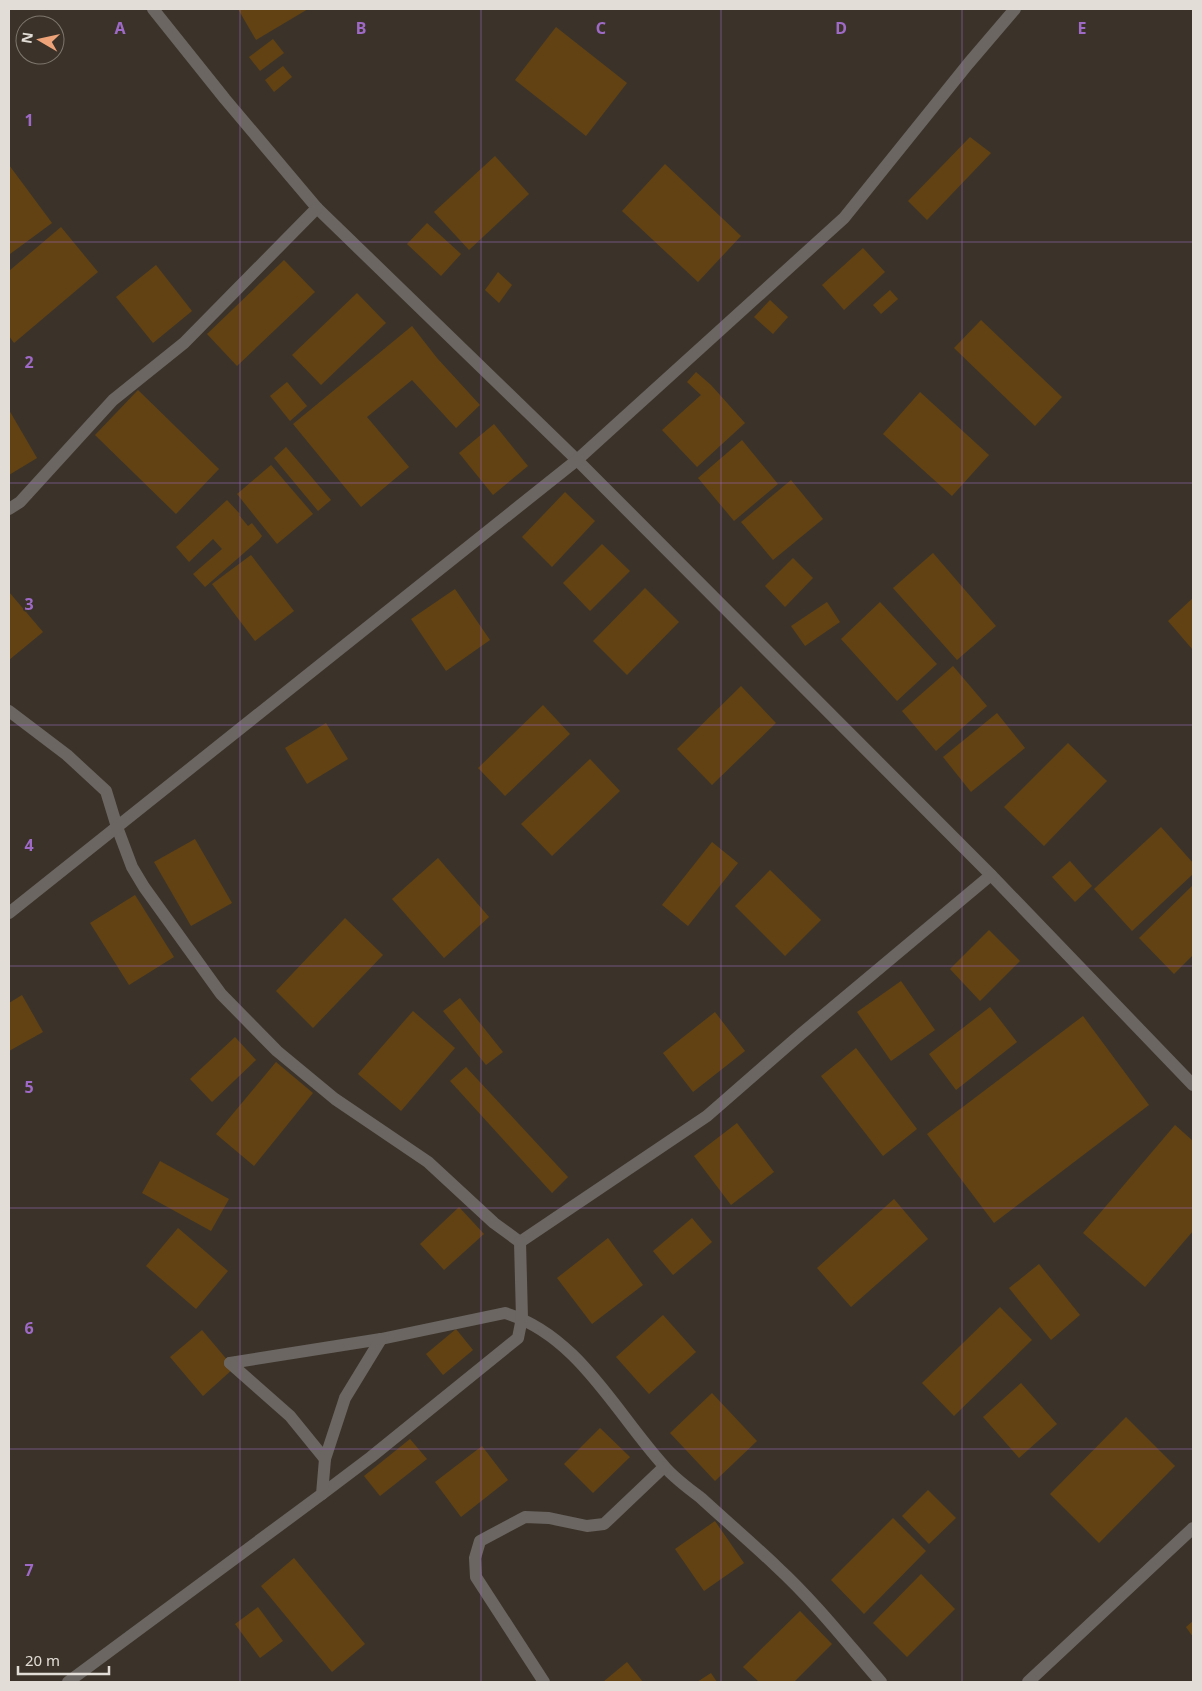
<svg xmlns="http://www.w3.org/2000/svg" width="1202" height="1691" font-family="'Noto Sans',sans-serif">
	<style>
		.building { fill: #624213 }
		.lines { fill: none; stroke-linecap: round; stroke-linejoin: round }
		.street { stroke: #6b6662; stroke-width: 12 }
		.grid { fill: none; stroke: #9f6ac7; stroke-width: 1; stroke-opacity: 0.55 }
		.grid-label { font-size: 16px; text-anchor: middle; font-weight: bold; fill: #9f6ac7; stroke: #3b3329; stroke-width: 4; stroke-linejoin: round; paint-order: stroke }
	</style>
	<rect width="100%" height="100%" fill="#3b3329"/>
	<g class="building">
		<path d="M238 9H308L256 40Z"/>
		<path d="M556 27 627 83 586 136 515 80Z"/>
		<path d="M273 39 284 53 260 71 249 57Z"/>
		<path d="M283 66 292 77 274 92 265 80Z"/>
		<path d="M970 137 991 153 927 220 908 201Z"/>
		<path d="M495 156 529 194 469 250 434 212Z"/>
		<path d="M665 164 741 236 698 282 622 211Z"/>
		<path d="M9 165 52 223 10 254 9 253Z"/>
		<path d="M427 223 461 254 441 276 407 244Z"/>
		<path d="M61 227 98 272 14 343 9 336V271Z"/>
		<path d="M863 248 885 272 844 310 822 285Z"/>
		<path d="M284 260 315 292 237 366 207 334Z"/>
		<path d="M156 265 192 311 153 343 116 297Z"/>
		<path d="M498 272 512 285 499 303 485 290Z"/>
		<path d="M890 290 898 299 881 314 873 305Z"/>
		<path d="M357 293 386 323 321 385 292 355Z"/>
		<path d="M770 300 788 317 773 334 754 317Z"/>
		<path d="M981 320 1062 397 1035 426 954 348Z"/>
		<path d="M412 326 437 358 480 405 456 428 412 380 367 417 409 467 361 507 293 424Z"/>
		<path d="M696 372 711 385 745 423 697 467 662 430 701 395 687 382Z"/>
		<path d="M287 382 307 406 290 421 270 396Z"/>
		<path d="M138 390 219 469 176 514 95 435Z"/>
		<path d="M920 392 989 455 952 496 883 434Z"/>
		<path d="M9 410 37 458 9 475Z"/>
		<path d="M494 424 528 466 493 495 459 453Z"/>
		<path d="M742 440 778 484 734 521 698 478Z"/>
		<path d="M286 447 331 500 318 511 274 458Z"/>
		<path d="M271 465 313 514 277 544 237 494Z"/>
		<path d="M791 480 823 519 773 560 741 522Z"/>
		<path d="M565 492 595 521 552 567 522 537Z"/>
		<path d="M227 500 240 514 239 515 248 526 252 523 262 536 259 540 205 587 193 574 222 549 213 539 189 562 176 547Z"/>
		<path d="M602 544 630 571 590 611 563 583Z"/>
		<path d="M933 553 996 626 957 660 893 588Z"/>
		<path d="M251 555 294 611 255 641 212 584Z"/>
		<path d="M793 558 813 578 785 607 765 586Z"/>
		<path d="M645 588 679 622 627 675 593 641Z"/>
		<path d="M455 589 490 640 446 671 411 619Z"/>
		<path d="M9 592 43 632 9 660Z"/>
		<path d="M1193 598V650L1168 621Z"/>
		<path d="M827 602 840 622 805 646 791 626Z"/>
		<path d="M880 602 937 664 897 701 841 639Z"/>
		<path d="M953 666 987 706 936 751 902 711Z"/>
		<path d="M741 686 776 723 712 785 677 749Z"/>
		<path d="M543 705 570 734 505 796 478 768Z"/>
		<path d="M997 713 1025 748 971 792 943 757Z"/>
		<path d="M326 723 348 759 307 784 285 748Z"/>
		<path d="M1068 743 1107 781 1044 846 1004 807Z"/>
		<path d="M590 759 620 791 552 856 521 824Z"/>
		<path d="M1161 827 1193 863V874L1132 931 1094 889Z"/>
		<path d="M195 839 232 903 191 926 154 862Z"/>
		<path d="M712 842 738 863 688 926 662 905Z"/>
		<path d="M438 858 489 917 444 958 392 899Z"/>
		<path d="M1070 861 1092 886 1075 902 1052 877Z"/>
		<path d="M770 870 821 920 785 956 735 906Z"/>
		<path d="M1193 885V955L1174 974 1139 938Z"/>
		<path d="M135 895 174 957 129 985 90 923Z"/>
		<path d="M345 918 383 955 313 1028 276 991Z"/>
		<path d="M989 930 1020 961 980 1001 950 969Z"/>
		<path d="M901 981 935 1030 891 1061 857 1012Z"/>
		<path d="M22 995 43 1032 9 1051V1003Z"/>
		<path d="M460 998 503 1052 486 1065 443 1011Z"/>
		<path d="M990 1007 1017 1042 956 1090 929 1054Z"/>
		<path d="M413 1011 455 1048 401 1111 358 1074Z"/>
		<path d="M715 1012 745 1051 693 1092 663 1053Z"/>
		<path d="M1083 1016 1149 1105 994 1223 927 1134Z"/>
		<path d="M235 1037 256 1060 212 1102 190 1079Z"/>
		<path d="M856 1048 917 1129 883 1156 821 1076Z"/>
		<path d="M276 1062 313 1093 254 1166 216 1134Z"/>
		<path d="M466 1067 568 1177 552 1193 450 1081Z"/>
		<path d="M737 1123 774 1172 731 1205 694 1156Z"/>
		<path d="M1175 1125 1193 1141V1231L1145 1287 1083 1233Z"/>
		<path d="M160 1161 229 1199 211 1231 142 1193Z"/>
		<path d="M894 1199 928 1239 851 1307 817 1268Z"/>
		<path d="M459 1207 484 1234 444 1270 420 1244Z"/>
		<path d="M692 1218 712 1242 673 1275 653 1251Z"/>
		<path d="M178 1228 228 1271 196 1309 146 1266Z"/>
		<path d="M608 1238 643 1285 592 1324 557 1278Z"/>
		<path d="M1039 1264 1080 1315 1051 1340 1009 1288Z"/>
		<path d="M1000 1307 1032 1340 954 1416 922 1383Z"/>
		<path d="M663 1315 696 1352 649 1394 616 1357Z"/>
		<path d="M456 1329 473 1350 443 1375 426 1354Z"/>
		<path d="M202 1330 234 1368 203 1396 170 1357Z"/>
		<path d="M1021 1383 1057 1424 1019 1458 983 1417Z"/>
		<path d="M712 1393 757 1441 715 1481 670 1433Z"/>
		<path d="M1126 1417 1175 1466 1099 1543 1050 1494Z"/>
		<path d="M600 1428 630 1457 593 1493 564 1464Z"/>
		<path d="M410 1439 427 1459 380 1496 364 1476Z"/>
		<path d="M482 1446 508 1480 461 1517 435 1482Z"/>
		<path d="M928 1490 956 1518 929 1544 902 1516Z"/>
		<path d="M893 1518 926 1551 864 1614 831 1580Z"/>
		<path d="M715 1521 744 1563 704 1591 675 1549Z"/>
		<path d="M294 1558 365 1644 332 1672 261 1586Z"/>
		<path d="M921 1574 955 1609 907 1657 873 1623Z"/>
		<path d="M258 1607 283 1641 260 1658 235 1624Z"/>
		<path d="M800 1611 832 1644 794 1682H759L743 1667Z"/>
		<path d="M1193 1621V1637L1186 1627Z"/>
		<path d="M627 1662 643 1682H603Z"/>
		<path d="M711 1673 717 1682H697Z"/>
	</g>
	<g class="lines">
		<g class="street">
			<path d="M153 9 225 99 317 208 577 460 991 875 1193 1085"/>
			<path d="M9 509 20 502 113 400 184 343 317 208"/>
			<path d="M9 711 67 755 106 791 117 827 132 867 144 887 221 994 277 1051 335 1099 428 1162 494 1223 520 1242"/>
			<path d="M9 913 577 460 844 218 968 64 1015 9"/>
			<path d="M520 1242 707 1116 801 1034 991 875"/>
			<path d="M230 1363 381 1339 505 1313C578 1335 615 1412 664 1466 674 1478 688 1488 701 1498 726 1521 752 1543 777 1567 815 1602 847 1643 881 1682"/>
			<path d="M230 1363 290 1416 325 1459"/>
			<path d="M322 1494 371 1457 518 1338 522 1318 520 1242"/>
			<path d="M68 1682 322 1494 325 1459 345 1398 381 1339"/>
			<path d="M544 1682 476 1577 475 1558 480 1541 525 1517 549 1518 587 1526 604 1524 664 1467"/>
			<path d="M1028 1682 1193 1528"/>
		</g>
	</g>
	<path class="grid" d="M240 9V1682M481 9V1682M721 9V1682M962 9V1682M9 242H1193M9 483H1193M9 725H1193M9 966H1193M9 1208H1193M9 1449H1193"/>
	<g class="grid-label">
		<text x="120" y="34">A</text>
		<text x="361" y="34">B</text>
		<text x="601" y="34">C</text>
		<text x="841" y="34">D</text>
		<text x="1082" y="34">E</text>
		<text x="29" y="126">1</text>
		<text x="29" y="368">2</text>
		<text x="29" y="610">3</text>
		<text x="29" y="851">4</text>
		<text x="29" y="1093">5</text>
		<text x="29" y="1334">6</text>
		<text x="29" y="1576">7</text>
	</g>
	<rect width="1202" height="1691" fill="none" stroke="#e2ddd6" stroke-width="20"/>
	<g transform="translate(40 40) rotate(279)"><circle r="24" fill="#3b3329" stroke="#7e776e"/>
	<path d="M0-4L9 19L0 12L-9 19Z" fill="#efa378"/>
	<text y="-8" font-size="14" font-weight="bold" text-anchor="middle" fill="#e2ddd6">N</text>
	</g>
	<path d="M18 1666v8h91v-8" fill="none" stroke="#e2ddd6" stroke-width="2.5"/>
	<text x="25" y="1666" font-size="15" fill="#e2ddd6" stroke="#3b3329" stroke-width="4" paint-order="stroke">20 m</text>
</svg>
